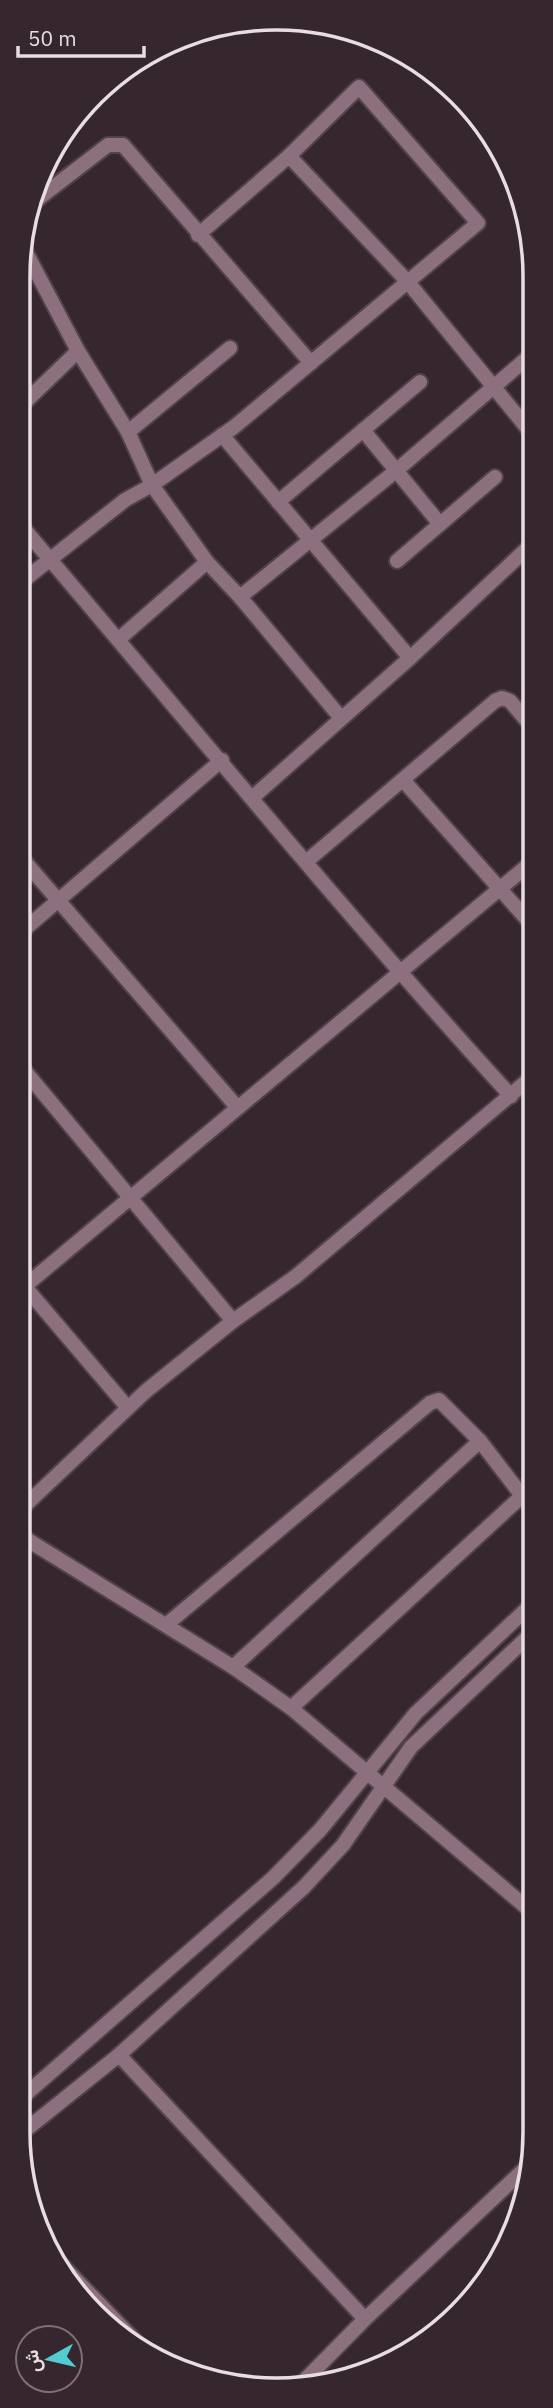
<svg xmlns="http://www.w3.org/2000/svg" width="553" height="2408" font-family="'IBM Plex Sans',Vazirmatn,sans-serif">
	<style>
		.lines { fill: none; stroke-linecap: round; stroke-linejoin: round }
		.minor-casing { stroke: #52434b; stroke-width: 18 }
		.tertiary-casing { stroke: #52434b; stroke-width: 18 }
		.minor { stroke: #8d707e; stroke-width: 14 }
		.tertiary { stroke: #8d707e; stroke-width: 14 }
		.rim { fill: none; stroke: #e8dde2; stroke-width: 3.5 }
	</style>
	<rect width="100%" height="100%" fill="#36262e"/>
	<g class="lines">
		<g class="minor-casing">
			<g id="minor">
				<path d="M289 156 407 281 533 435"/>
				<path d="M34 202 108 145H123L311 363"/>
				<path d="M20 241 78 351 128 432 152 485 207 562 240 597 341 718"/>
				<path d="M20 407 78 351"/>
				<path d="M363 430 440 524"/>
				<path d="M128 432 230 348"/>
				<path d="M222 435 410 658"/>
				<path d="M278 502 420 382"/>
				<path d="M19 523C183 715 341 910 511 1096"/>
				<path d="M397 561 495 477"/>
				<path d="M19 584 125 500 152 485 234 427 478 223 359 87 289 156 198 235"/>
				<path d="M240 597 397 470 533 353"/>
				<path d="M119 639 207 562"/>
				<path d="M403 780 533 926"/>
				<path d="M253 797 410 658 533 543"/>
				<path d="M19 855 237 1107"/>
				<path d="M307 861 495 701 502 698 510 701 533 728"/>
				<path d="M19 934 222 760"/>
				<path d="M19 1064 233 1321"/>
				<path d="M20 1281 128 1408"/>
				<path d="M19 1291 533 861"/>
				<path d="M18 1512 146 1391 233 1321 295 1277 533 1076"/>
				<path d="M18 1534 233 1667 291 1708 533 1913"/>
				<path d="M166 1625 430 1403 439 1400 480 1441 533 1510"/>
				<path d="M233 1667 480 1441"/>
				<path d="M291 1708 522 1496"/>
				<path d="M119 2055 365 2319"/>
				<path d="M54 2257 144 2350"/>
				<path d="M299 2386 365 2319 533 2161"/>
			</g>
		</g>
		<g class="tertiary-casing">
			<g id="tertiary">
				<path d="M18 2101 273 1878 320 1830 416 1713 533 1603"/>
				<path d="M18 2136 119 2055 304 1887 343 1845 411 1747 533 1632"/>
			</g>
		</g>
		<use href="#minor" class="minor"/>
		<use href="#tertiary" class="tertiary"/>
	</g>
	<path d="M0 0H553V2408H0ZM276 30H277A246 246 0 0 1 523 276V2132A246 246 0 0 1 277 2378H276A246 246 0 0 1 30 2132V276A246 246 0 0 1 276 30Z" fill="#36262e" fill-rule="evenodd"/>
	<path class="rim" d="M276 30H277A246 246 0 0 1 523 276V2132A246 246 0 0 1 277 2378H276A246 246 0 0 1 30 2132V276A246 246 0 0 1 276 30Z"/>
	<g transform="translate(49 2359) rotate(262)"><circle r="33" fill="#36262e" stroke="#7d6f76" stroke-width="2"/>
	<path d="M0-5L12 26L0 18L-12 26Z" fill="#52ccd0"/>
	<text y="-10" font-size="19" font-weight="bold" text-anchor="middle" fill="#e8dde2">ش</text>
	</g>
	<path d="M18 46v10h126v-10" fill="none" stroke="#e8dde2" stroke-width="3.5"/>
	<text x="28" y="46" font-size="21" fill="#e8dde2" stroke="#36262e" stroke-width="5" paint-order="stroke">50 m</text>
</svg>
